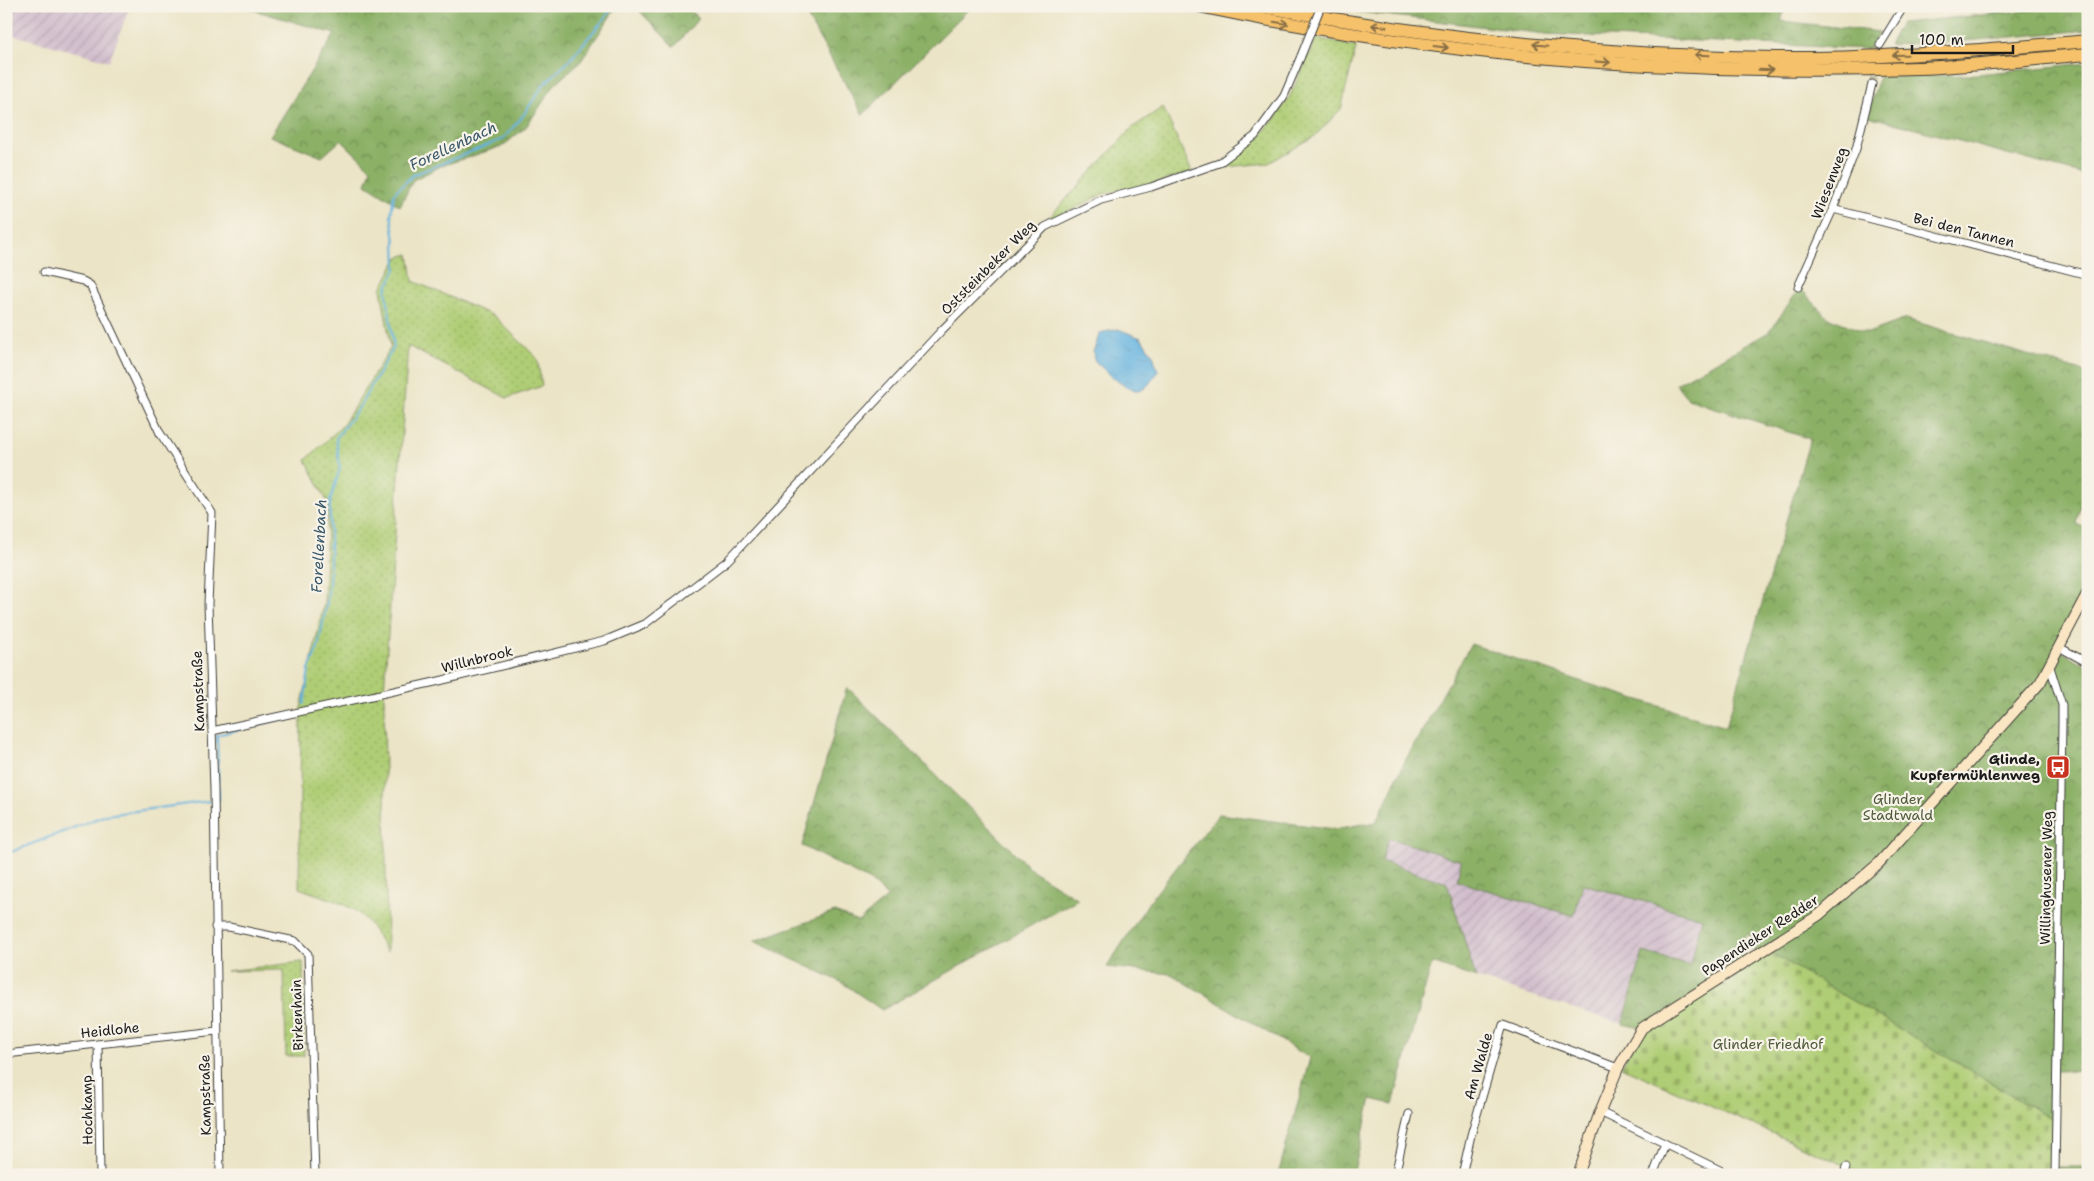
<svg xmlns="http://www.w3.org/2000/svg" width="2094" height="1181" font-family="'Shantell Sans',sans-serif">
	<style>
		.industrial { fill: url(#industrial-furrows) }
		.grass { fill: url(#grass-dots); stroke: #667448 }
		.forest { fill: url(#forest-crowns); stroke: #546641 }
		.cemetery { fill: url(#cemetery-stones); stroke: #667448 }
		.water { fill: url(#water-ripples); stroke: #40687e }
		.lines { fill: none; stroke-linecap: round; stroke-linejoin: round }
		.stream { stroke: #65b3df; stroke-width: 2 }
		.street-tunnel { stroke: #c2bca4; stroke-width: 7; stroke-dasharray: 7 3.5; stroke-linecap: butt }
		.street-casing { stroke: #3b3a36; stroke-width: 9 }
		.secondary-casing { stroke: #3b3a36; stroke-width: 12 }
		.highway-casing { stroke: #3b3a36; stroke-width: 14 }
		.street { stroke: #fff; stroke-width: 7 }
		.secondary { stroke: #fbe6c4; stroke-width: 10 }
		.highway { stroke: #f5c16b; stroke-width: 12 }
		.street-bridge-casing { stroke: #3b3a36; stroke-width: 9; stroke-linecap: butt }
		.street-bridge { stroke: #fff; stroke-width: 7 }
		.oneway { stroke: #886e44 }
		.labels { text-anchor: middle; stroke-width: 4.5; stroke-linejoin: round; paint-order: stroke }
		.street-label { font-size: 14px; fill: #1c1c1c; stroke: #f7f3e8 }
		.poi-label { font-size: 14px; font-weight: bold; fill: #1c1c1c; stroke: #f7f3e8; text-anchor: end }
		.park-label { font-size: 14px; fill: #4f5a3b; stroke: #f7f3e8 }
		.water-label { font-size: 15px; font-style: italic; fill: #39586a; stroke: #f7f3e8 }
	</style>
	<defs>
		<pattern id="industrial-furrows" width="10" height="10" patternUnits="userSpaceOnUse" patternTransform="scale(1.25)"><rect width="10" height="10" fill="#d1bdcc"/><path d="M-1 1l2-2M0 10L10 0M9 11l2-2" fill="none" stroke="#b3a2af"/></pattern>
		<pattern id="grass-dots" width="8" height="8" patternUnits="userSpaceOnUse" patternTransform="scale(1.25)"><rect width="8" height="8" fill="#afcd74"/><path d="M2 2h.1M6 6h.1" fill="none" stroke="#96af64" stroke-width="1.8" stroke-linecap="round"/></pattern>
		<pattern id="forest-crowns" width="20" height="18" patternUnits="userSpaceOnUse" patternTransform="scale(1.25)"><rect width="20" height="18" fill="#8bb066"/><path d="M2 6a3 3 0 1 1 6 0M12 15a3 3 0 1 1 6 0" fill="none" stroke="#718e53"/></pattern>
		<pattern id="cemetery-stones" width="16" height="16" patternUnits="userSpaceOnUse" patternTransform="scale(1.25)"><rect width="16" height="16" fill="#afcd74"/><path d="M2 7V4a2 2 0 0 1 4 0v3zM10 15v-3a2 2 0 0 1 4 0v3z" fill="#96af64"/></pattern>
		<pattern id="water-ripples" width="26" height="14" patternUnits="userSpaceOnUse" patternTransform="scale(1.25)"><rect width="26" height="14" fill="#65b3df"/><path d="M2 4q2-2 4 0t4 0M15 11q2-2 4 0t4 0" fill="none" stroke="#5799bf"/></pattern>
	</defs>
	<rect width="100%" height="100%" fill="#f7f3e8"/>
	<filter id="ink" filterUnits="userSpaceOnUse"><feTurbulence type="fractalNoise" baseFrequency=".02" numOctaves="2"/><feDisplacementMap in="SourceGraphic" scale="10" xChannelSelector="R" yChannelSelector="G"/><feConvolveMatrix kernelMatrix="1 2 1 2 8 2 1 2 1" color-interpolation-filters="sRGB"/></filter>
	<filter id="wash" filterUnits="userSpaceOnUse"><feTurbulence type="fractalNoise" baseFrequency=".0096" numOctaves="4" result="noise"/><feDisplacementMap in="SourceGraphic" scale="20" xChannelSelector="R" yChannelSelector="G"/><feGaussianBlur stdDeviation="1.12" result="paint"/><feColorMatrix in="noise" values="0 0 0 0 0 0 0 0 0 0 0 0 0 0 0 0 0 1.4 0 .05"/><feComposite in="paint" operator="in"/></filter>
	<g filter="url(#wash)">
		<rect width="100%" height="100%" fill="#ebe4c6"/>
		<g class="industrial">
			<path d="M6 6H130L109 61 6 33Z"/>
			<path d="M1389 837 1462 861 1457 881 1573 916 1583 884 1702 918 1690 965 1643 953 1623 1024 1476 978 1447 883 1380 861Z"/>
		</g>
		<g class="grass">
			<path d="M1317 38 1356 47 1341 109 1315 136 1269 163 1224 167 1258 140 1288 100Z"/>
			<path d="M1163 107 1192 172 1150 185 1103 194 1043 224 1132 128Z"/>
			<path d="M409 254 413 281 494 316 537 358 542 386 507 398 408 346 384 692 387 952C381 943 375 931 368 922 352 903 322 897 299 888L301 708 324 604 328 503 306 460 343 425 391 347 381 289 398 257Z"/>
			<path d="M303 962 304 1056H286L284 970 226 971Z"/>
		</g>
		<g class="forest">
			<path d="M240 6H617L581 61 555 84 526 127 503 146 441 166 413 180 400 206 366 184 371 169 341 140 322 157 270 136 335 34Z"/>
			<path d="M635 6H685L699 18 674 47Z"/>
			<path d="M801 6H972L863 115Z"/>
			<path d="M1327 6H1785L1781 21 1880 32 1869 49 1546 34 1326 8Z"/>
			<path d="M2036 6H2088V30L1966 41 1889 45 1901 23 2033 10Z"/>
			<path d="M2088 63V176L1868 116 1879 77 1967 75Z"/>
			<path d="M1800 288 1827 317 1868 333 1906 319 2088 373V507L2081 505 2076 524 2088 529V582L2056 648 2088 667V1070L2054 1071 2052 1119 1766 950 1756 955 1753 950 1757 947 1749 934 1735 943 1745 961 1641 1028 1623 1024 1643 952 1690 965 1702 918 1583 884 1574 916 1457 881 1461 861 1389 838 1381 861 1447 883 1476 978 1432 963 1393 1104 1371 1099 1353 1175H1278L1310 1058 1171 974 1107 967 1149 902 1219 814 1334 829 1376 822 1405 761 1471 644 1601 688 1726 727 1810 439 1688 399 1676 384 1769 332Z"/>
			<path d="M847 687 1033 871 1078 899 882 1010 841 982 754 941 835 912 858 922 888 897 870 881 802 846Z"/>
			<rect x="2055" y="1167" width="33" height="8"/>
		</g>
		<path class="cemetery" d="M1766 950 2052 1119 2054 1175H1867L1621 1067 1642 1028Z"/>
		<path class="water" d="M1118 329 1141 338 1153 355 1158 372C1154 377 1150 384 1145 388 1130 398 1104 369 1094 360L1093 352 1100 333Z"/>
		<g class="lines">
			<g class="stream">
				<path d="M304 704 309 669 318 647 327 603 330 571V502L340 468 336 438 358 409 394 347 386 289 396 269 395 241 391 215 394 193 413 175 503 139 522 117 544 84 568 62 605 18 613 6"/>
				<path d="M219 800 217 735 281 719"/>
				<path d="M6 854 106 815 210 801"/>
			</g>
		</g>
	</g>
	<g filter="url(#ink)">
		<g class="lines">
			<path class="street-tunnel" d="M1872 84 1880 45"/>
			<g class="street-casing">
				<g id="street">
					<path d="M1880 45 1904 6"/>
					<path d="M1833 209 2088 275"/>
					<path d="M44 272 83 281 90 285 160 433 212 513 208 604 214 789 220 1175"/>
					<path d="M1798 287 1833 209 1856 149 1872 84"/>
					<path d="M2059 647 2088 663"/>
					<path d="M2050 667 2062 705V724L2055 1175"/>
					<path d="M212 731 435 682 604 641 645 624 727 561 941 331 1045 227 1101 200 1151 187 1219 163 1255 136 1284 96 1301 56"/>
					<path d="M215 927H229L295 941 308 954 315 1175"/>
					<path d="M98 1044 100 1175"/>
					<path d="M6 1054 217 1031"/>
					<path d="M1600 1112 1730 1175"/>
					<path d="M1395 1175 1409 1114"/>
					<path d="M1462 1175 1471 1135 1503 1025 1618 1068"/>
					<path d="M1653 1175 1665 1144"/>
					<path d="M1844 1175 1846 1167"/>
				</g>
			</g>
			<g class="secondary-casing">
				<path id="secondary" d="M1578 1175 1600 1112 1618 1068 1642 1028 1819 915 1879 863 2040 683 2088 592"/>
			</g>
			<g class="highway-casing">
				<g id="highway">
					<path d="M1199 6C1435 56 1676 76 1918 68 1974 66 2031 59 2088 54"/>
					<path d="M1260 6C1431 38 1605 56 1779 58 1882 59 1985 50 2088 41"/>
				</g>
			</g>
			<use href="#street" class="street"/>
			<use href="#secondary" class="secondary"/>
			<use href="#highway" class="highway"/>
			<g class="street-bridge-casing">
				<path id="street-bridge" d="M1301 56 1321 6"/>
			</g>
			<use href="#street-bridge" class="street-bridge"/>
		</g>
		<defs><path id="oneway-shaft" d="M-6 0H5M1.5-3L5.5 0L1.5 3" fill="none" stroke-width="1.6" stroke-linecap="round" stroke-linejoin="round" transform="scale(1.25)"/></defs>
		<g class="oneway">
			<use href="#oneway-shaft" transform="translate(1281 23) rotate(10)"/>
			<use href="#oneway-shaft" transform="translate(1379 26) rotate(-173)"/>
			<use href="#oneway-shaft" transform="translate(1540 45) rotate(-174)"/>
			<use href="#oneway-shaft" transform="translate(1441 47) rotate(7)"/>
			<use href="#oneway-shaft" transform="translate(1702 55) rotate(-178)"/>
			<use href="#oneway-shaft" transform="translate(1900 55) rotate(179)"/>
			<use href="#oneway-shaft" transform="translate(1603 62) rotate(4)"/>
			<use href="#oneway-shaft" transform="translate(1766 70) rotate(2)"/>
		</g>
	</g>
	<defs>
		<g id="bus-square" transform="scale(1.25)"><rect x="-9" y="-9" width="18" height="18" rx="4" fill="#c8321e" stroke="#f7f3e8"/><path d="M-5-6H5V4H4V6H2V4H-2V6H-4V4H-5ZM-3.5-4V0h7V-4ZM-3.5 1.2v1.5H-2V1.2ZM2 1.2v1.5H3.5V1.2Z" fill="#fff"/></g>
	</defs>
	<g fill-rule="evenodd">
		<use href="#bus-square" x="2058" y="767"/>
	</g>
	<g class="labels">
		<g class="street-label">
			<text transform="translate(1829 183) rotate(-69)" y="5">Wiesenweg</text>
			<text transform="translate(1964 230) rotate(14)" y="5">Bei den Tannen</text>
			<text transform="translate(988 267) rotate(-45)" y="5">Oststeinbeker Weg</text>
			<text transform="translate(477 659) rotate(-14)" y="5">Willnbrook</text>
			<text transform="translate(198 691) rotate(-92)" y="5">Kampstraße</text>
			<text transform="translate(2046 878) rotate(-89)" y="5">Willinghusener Weg</text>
			<text transform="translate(1760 935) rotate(-33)" y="5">Papendieker Redder</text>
			<text transform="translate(297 1015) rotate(-92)" y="5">Birkenhain</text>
			<text transform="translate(110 1030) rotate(-6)" y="5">Heidlohe</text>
			<text transform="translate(1478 1066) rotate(-74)" y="5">Am Walde</text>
			<text transform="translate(205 1095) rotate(-91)" y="5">Kampstraße</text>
			<text transform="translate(87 1110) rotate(-91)" y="5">Hochkamp</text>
		</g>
		<g class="poi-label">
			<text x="2040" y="764">Glinde,<tspan x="2040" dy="16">Kupfermühlenweg</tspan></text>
		</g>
		<g class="park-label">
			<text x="1898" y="804">Glinder<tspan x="1898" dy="16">Stadtwald</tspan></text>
			<text x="1768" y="1049">Glinder Friedhof</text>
		</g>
		<g class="water-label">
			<text transform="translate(453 146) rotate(-25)" y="5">Forellenbach</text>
			<text transform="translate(319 546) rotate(-87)" y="5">Forellenbach</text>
		</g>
	</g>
	<rect width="2094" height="1181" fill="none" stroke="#f7f3e8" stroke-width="25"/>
	<path d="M1912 45v8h101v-8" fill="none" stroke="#1c1c1c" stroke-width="2.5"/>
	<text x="1919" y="45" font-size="15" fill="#1c1c1c" stroke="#f7f3e8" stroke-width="4" paint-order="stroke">100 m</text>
</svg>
